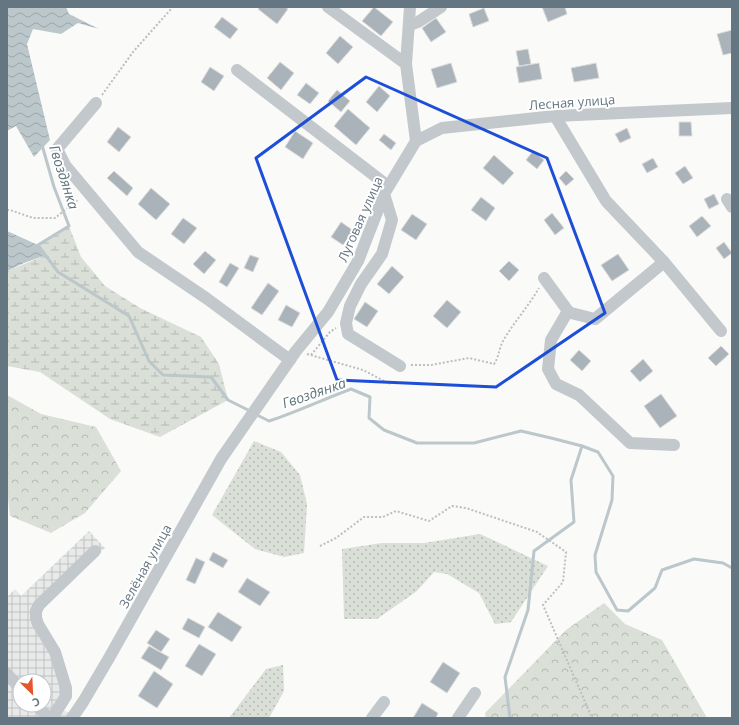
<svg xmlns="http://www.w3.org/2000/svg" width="739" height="725" font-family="'Open Sans',sans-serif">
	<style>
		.industrial { fill: url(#industrial-grid); fill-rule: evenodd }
		.grass { fill: url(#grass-dots) }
		.forest { fill: url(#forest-crowns) }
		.wetland { fill: url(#wetland-marsh) }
		.water { fill: url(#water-waves) }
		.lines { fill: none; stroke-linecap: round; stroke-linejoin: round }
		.stream { stroke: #bbc7cb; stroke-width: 3 }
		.building { fill: #aab3b9; stroke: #dcdcda }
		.path { stroke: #bbbfc2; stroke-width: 2; stroke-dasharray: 2 2; stroke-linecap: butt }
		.minor { stroke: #c3c8cc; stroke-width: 12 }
		.marked { fill: none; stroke: #1d4ed8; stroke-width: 3; stroke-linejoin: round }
		.labels { text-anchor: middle; stroke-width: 4; stroke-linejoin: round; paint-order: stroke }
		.street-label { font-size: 13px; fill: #657683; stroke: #fff }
		.water-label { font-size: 14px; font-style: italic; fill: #60757c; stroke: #fff }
	</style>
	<defs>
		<pattern id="industrial-grid" width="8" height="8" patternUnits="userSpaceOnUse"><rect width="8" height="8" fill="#e8e9e9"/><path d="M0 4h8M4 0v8" fill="none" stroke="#c0c1c2"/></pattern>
		<pattern id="grass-dots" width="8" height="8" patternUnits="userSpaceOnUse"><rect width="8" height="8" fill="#dadfd7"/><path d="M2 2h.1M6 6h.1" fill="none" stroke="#b4b9b4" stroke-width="1.8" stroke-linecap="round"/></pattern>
		<pattern id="forest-crowns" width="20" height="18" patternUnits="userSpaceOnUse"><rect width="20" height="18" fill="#dadfd7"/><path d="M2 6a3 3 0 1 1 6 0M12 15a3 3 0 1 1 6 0" fill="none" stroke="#b4b9b4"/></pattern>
		<pattern id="wetland-marsh" width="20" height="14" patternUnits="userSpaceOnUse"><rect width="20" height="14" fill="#dadfd7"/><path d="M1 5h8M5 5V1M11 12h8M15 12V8" fill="none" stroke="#b4b9b4"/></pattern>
		<pattern id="water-waves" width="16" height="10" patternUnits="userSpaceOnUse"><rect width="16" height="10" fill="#bbc7cb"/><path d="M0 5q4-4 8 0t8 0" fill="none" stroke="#9ca6aa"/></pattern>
	</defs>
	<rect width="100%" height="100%" fill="#fafaf8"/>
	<path class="industrial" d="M89 531 105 548 40 609 39 618 68 684 72 697 64 710 76 718H7V597L15 589 21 596ZM20 681H44V705H20Z"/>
	<g class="grass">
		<path d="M254 441 281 452 300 475 307 504 304 553 284 557 255 549 212 515Z"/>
		<path d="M480 534 548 566 511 622 495 624 479 593 447 574 434 572 417 591 377 619H344L342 549 382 543H424Z"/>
		<path d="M283 665 284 691 269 718H229L266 669Z"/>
	</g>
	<g class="forest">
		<path d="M7 395 41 414 96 427 121 471 85 513 51 533 10 516 7 488Z"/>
		<path d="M604 603 625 624 662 640 707 718H486L485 713 566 630Z"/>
	</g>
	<path class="wetland" d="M69 226 81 257 105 286 140 308 201 337 219 364 228 400 160 437 110 419 40 372 7 366V271L46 255 38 245Z"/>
	<g class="water">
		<path d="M7 7H66L69 14 99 29 78 23 61 34 33 29 27 44 50 140 34 157 16 126 7 131Z"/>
		<path d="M7 231 38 245 46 255 24 263 7 271Z"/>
	</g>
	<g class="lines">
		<g class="stream">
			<path d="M42 145 54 187 69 226 38 245 58 272 129 316 149 361 163 375 211 377 228 400 250 411"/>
			<path d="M255 414 269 421C297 412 324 399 351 389L370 397 369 418 384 430 417 443H474L521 431 551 438 582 446 598 452 613 476 612 500 595 555 596 572 617 610 628 611 655 588 662 570 694 559 723 563 732 568"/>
			<path d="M510 718 505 677 528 610 534 551 574 522 571 480 582 446"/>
		</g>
	</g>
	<g class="building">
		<path d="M260 7H285L288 9 277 24 258 9Z"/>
		<path d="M374 7 393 22 381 36 362 21Z"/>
		<path d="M542 7H565L567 14 548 22Z"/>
		<path d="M484 8 489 21 473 27 469 14Z"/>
		<path d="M222 17 238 29 230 39 214 27Z"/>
		<path d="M436 18 446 32 431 42 422 28Z"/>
		<path d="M732 30V53L723 55 717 34Z"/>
		<path d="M340 36 353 47 338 64 326 53Z"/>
		<path d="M528 49 531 64 519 66 516 51Z"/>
		<path d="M280 62 294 73 281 90 267 78Z"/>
		<path d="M451 63 457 82 437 88 431 69Z"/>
		<path d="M539 63 542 79 519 83 516 67Z"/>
		<path d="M596 63 599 78 574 82 571 68Z"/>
		<path d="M210 67 224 76 214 91 201 82Z"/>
		<path d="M306 83 319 93 310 104 297 95Z"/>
		<path d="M379 86 390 96 377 112 366 102Z"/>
		<path d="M337 90 350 101 341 112 328 101Z"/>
		<path d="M348 109 370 128 356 145 334 126Z"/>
		<path d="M679 122H691L692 136H679Z"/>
		<path d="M118 127 131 137 119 152 107 142Z"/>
		<path d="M627 128 631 138 620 143 615 134Z"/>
		<path d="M295 131 313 143 303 159 285 147Z"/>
		<path d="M384 134 396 143 391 150 379 140Z"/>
		<path d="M533 151 544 160 537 169 526 160Z"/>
		<path d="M494 155 514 173 503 185 483 168Z"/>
		<path d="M653 158 658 167 647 173 642 164Z"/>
		<path d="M685 166 693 178 683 184 675 173Z"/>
		<path d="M114 171 133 188 127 196 107 178Z"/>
		<path d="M566 171 574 179 566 186 559 178Z"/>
		<path d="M151 188 170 204 156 220 138 204Z"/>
		<path d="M714 194 719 204 709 209 704 199Z"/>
		<path d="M481 197 495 208 486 221 471 210Z"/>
		<path d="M552 213 564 228 555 235 544 220Z"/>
		<path d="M412 214 427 224 416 240 401 230Z"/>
		<path d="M702 216 711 226 697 237 689 226Z"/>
		<path d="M183 218 197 228 184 244 171 234Z"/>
		<path d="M341 222 354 231 343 245 331 237Z"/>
		<path d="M724 242 732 253 724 259 716 248Z"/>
		<path d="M205 251 216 260 204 274 193 264Z"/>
		<path d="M618 254 629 270 612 281 601 265Z"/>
		<path d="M250 255 259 258 253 272 244 268Z"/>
		<path d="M509 261 519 270 509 281 499 271Z"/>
		<path d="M230 263 239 268 227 287 219 282Z"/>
		<path d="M392 266 404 277 389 294 377 284Z"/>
		<path d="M268 283 279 291 262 315 251 308Z"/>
		<path d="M447 300 461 312 447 328 433 316Z"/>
		<path d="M365 302 378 311 367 327 354 319Z"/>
		<path d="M286 305 300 313 292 327 278 320Z"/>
		<path d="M721 346 729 354 716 366 708 358Z"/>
		<path d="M579 350 591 361 582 371 570 360Z"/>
		<path d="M643 359 653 371 640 382 630 371Z"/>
		<path d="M661 394 677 416 660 428 644 406Z"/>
		<path d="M213 552 228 560 223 568 209 560Z"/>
		<path d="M196 558 205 562 195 584 186 580Z"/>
		<path d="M247 578 270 592 260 606 238 592Z"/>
		<path d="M218 612 242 627 232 642 208 627Z"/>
		<path d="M188 618 205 627 199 638 182 629Z"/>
		<path d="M156 630 170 639 161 652 147 643Z"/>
		<path d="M199 644 216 654 202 676 185 666Z"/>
		<path d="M149 646 169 657 161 670 141 658Z"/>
		<path d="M443 662 460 673 447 693 430 682Z"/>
		<path d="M154 671 173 684 157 708 138 696Z"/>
		<path d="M422 703 438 713 436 718H413Z"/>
	</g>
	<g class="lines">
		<g class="path">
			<path d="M102 95 133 52 171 9V7"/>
			<path d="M7 210H10L33 218H55L79 199"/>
			<path d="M307 354 363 370 390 384"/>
			<path d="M311 355 330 332 336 328"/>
			<path d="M411 365H431L469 358 494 364C499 357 499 348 503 341 514 322 528 307 539 288"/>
			<path d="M320 546 336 538 364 517H383L396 511 429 521 452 506 466 508 537 532 566 552 563 582 543 605 592 718"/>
		</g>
		<g class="minor">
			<path d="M328 7 406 64"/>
			<path d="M410 25 418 22 441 7"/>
			<path d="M237 70 388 186"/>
			<path d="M96 103 57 149 65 165 138 252 206 298 290 360"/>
			<path d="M555 116 606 201 664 262 721 331"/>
			<path d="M416 141 442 128 555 116 732 108"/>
			<path d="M384 194 392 220 382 254 361 284 350 306 346 323 348 334 400 366"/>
			<path d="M727 199 732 207"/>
			<path d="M544 278 568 311 571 313 595 319 664 262"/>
			<path d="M568 311 551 340 548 369 556 384 579 395 630 443 674 445"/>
			<path d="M7 674 20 688"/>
			<path d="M36 705 49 718"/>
			<path d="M52 718 66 696V688L55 652 38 624 36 618V611L39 605 95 551"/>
			<path d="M72 718 83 702 109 658 221 459 296 351 328 312 358 261 384 194 416 141 406 64 410 7"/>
			<path d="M372 718 384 702"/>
			<path d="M458 718 475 693"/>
		</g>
	</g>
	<path class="marked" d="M366 77 547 158 605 313 496 387 337 380 256 158Z"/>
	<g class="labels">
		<g class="street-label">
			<text transform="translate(572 102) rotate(-4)" y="5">Лесная улица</text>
			<text transform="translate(360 219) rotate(-66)" y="5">Луговая улица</text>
			<text transform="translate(145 566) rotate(-61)" y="5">Зелёная улица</text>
		</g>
		<g class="water-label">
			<text transform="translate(64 177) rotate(72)" y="5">Гвоздянка</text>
			<text transform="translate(314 393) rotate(-19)" y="5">Гвоздянка</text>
		</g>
	</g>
	<rect width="739" height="725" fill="none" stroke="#657683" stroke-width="16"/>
	<g transform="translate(32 693) rotate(156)"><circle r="19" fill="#ffffff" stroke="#c1c8cd"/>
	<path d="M0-3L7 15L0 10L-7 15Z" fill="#e4572e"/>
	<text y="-6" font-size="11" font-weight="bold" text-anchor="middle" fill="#657683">С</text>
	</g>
</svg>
